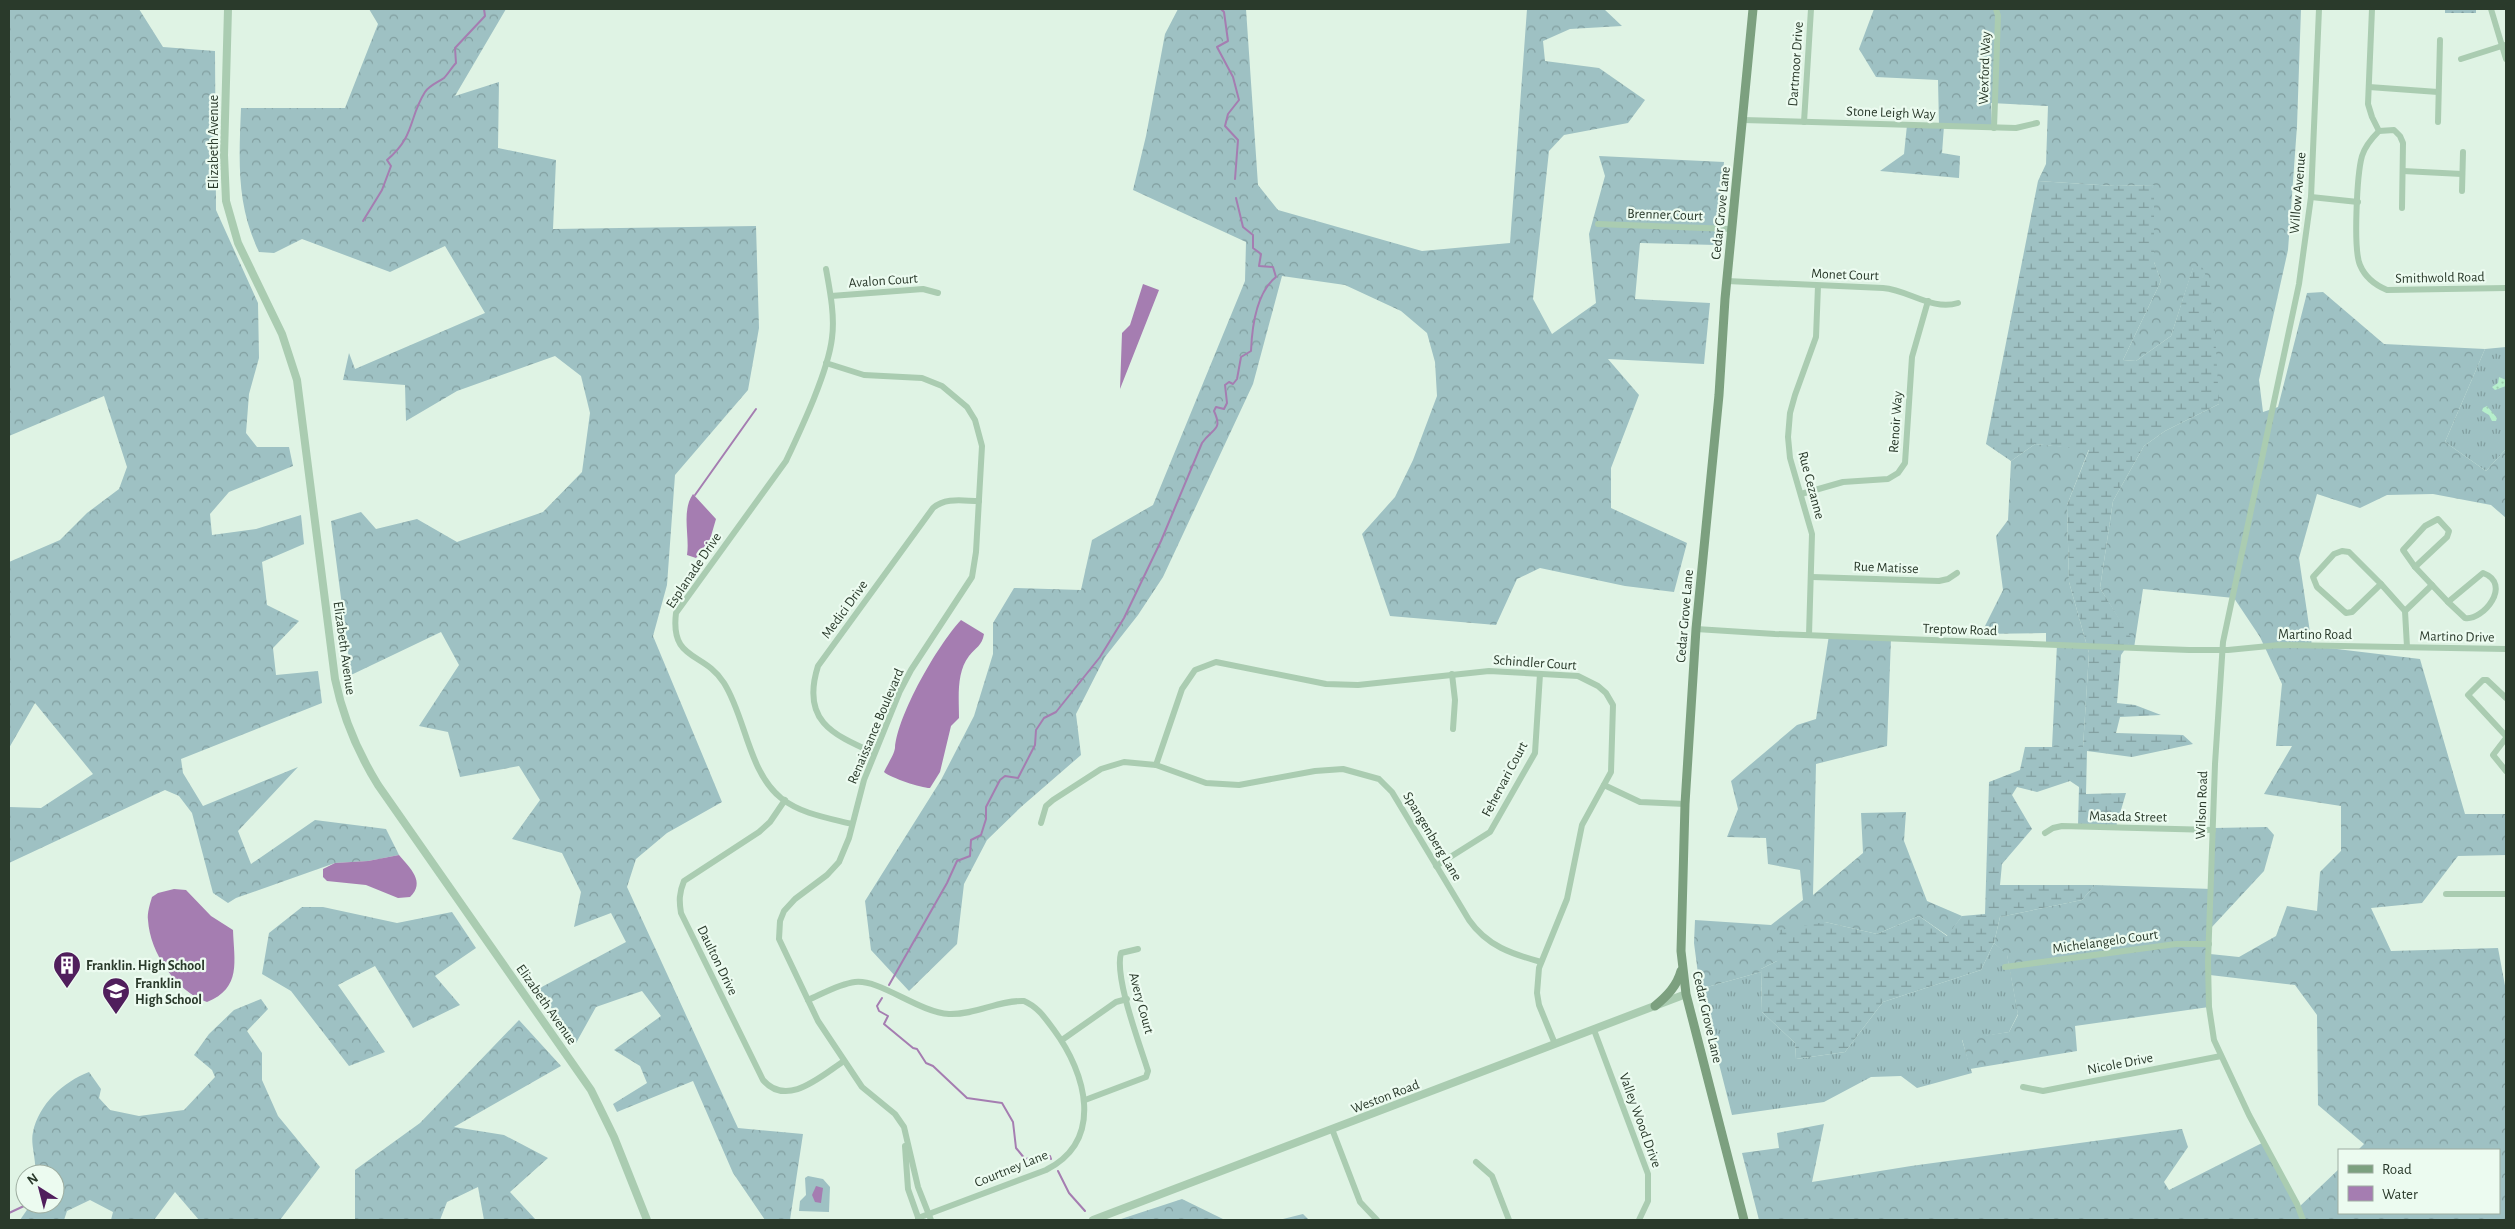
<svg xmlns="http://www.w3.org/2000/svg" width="2515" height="1229" font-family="'Alegreya Sans',sans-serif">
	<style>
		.grass { fill: url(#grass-tufts) }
		.forest { fill: url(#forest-crowns) }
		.wetland { fill: url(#wetland-marsh) }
		.sand { fill: url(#sand-dots) }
		.park { fill: url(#park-dots) }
		.garden { fill: #9ec1c3 }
		.water { fill: #a57db1 }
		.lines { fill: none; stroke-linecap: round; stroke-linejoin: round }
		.stream { stroke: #a57db1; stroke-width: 2 }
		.minor { stroke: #aaccb1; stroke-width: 6 }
		.tertiary { stroke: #aaccb1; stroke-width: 8 }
		.secondary { stroke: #7ca07f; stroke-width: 9 }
		.labels { text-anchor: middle; stroke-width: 4.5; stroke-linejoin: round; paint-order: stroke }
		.street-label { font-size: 14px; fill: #2a3a2b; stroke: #ecfbf0 }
		.poi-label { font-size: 14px; font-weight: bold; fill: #2a3a2b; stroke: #ecfbf0; text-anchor: start }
	</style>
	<defs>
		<pattern id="grass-tufts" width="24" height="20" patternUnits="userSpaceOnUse" patternTransform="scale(1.25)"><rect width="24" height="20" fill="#9ec1c3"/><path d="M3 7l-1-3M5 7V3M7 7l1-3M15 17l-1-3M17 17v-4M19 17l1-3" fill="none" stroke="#819e9f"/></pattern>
		<pattern id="forest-crowns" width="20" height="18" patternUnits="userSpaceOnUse" patternTransform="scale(1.25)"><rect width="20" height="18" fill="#9ec1c3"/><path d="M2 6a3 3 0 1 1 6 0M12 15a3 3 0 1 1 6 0" fill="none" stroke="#819e9f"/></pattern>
		<pattern id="wetland-marsh" width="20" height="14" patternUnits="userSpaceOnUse" patternTransform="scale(1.25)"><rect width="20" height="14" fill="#9ec1c3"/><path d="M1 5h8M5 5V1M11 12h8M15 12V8" fill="none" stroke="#819e9f"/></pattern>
		<pattern id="sand-dots" width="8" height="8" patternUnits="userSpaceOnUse" patternTransform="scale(1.25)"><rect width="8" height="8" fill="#b6efcc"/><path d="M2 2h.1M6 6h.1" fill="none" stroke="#9dceaf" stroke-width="1.8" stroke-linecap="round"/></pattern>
		<pattern id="park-dots" width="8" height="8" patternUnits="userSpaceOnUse" patternTransform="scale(1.25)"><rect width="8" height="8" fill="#9ec1c3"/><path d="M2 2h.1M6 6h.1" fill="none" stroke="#819e9f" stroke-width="1.8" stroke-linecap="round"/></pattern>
	</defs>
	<rect width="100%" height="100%" fill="#dff3e4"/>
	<g class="grass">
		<path d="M2506 347V449L2486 471 2445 442 2485 349Z"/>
		<path d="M1994 943 2007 954 2018 1014 2009 1032 1962 1040 1972 1073 1917 1088 1901 1076 1871 1077 1824 1102 1732 1115 1700 989 1761 972 1762 1012 1795 1043 1796 1059 1845 1052 1883 1002 1981 970Z"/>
	</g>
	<g class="forest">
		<path d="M9 9H139L163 47 215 51 216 210 258 303 259 358 249 394 246 433 257 447H289L293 466 229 492 210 514 212 535 256 529 301 515 304 544 262 562 267 605 299 621 273 648 276 675 318 671 322 703 181 759 183 773 203 806 298 767 238 831 251 864 315 820 386 829 399 855 368 861 335 863 236 898 228 903 213 893 192 813 179 796 165 790 9 863V807L41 808 93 774 35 703 9 748V562L60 540 87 513 119 489 127 467 104 396 9 436Z"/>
		<path d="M369 9H506L455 96 499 82 498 148 556 160 553 229 756 226 759 328 748 390 675 475 667 585 653 636 722 802 667 833 636 859 627 887 738 1128 803 1134 790 1220H765L733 1173 693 1081 617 1112 613 1104 647 1083 640 1066 614 1050 661 1016 642 991 596 1007 576 1043 538 989 626 942 611 913 574 927 581 892 562 853 512 839 540 800 519 766 460 777 448 732 419 726 459 665 441 632 351 675 331 521 361 512 376 529 417 519 457 542 543 512 582 472 590 413 581 376 555 356 457 391 406 421 405 385 343 380 349 353 355 369 485 313 445 246 390 272 302 239 274 253 259 252C236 204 239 160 241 108H345L378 24Z"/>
		<path d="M1178 9H1246L1258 185 1278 210 1422 251 1510 243 1527 9H1604L1622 26 1570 29 1543 41 1545 61 1599 68 1645 100 1628 123 1564 135 1549 151 1533 299 1552 334 1596 303 1589 234 1605 176 1599 156 1724 162 1716 245 1640 243 1635 299 1710 303 1704 364 1608 359 1639 395 1611 468V508L1687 543 1674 592 1625 586 1540 568 1517 579 1496 625 1390 616 1362 534 1395 497 1413 460 1437 396 1435 362 1427 333 1401 311 1345 285 1282 276 1253 384 1163 577 1138 615 1105 657 1076 714 1081 755 1021 807 987 840 964 884 957 944 909 991 871 950 865 901 941 780 974 716 993 654V623L1014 588 1081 590 1092 540 1153 505 1245 281 1246 242 1133 190 1146 136 1165 34Z"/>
		<path d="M1874 9H2301L2297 126 2288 250 2259 380 2263 412 2278 407 2307 293 2323 292 2384 344 2485 349 2445 442 2486 471 2506 449V518L2491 505 2433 494 2387 495 2360 508 2317 494 2299 558 2312 646 2420 659 2465 814H2506V855L2458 856 2422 903 2371 908 2391 951 2498 948 2506 991V1220H1759L1742 1153 1779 1148 1777 1133 1824 1124 1812 1182 1911 1166 2182 1129 2188 1147 2164 1182 2169 1190 2264 1142 2299 1207 2339 1169V1213H2499V1150H2358L2364 1144 2318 1105 2317 1015 2295 985 2210 975 2209 1007 2075 1026 2077 1051 1970 1069 1962 1039 2009 1032 2018 1015 2007 955 1994 943 2000 917 2082 900 2095 885 2212 889 2214 828 2267 827 2274 835 2264 871 2211 928 2210 954 2239 957 2276 936 2287 906 2317 911 2320 872 2341 851V806L2264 794 2292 746H2276L2282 684 2260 637 2234 598 2143 589 2134 648 2125 649 2131 639 2100 588 2113 501 2144 446 2165 431 2219 404 2193 268 2171 336 2136 361 2123 360 2161 281 2154 262V185L2115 186 2038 181 2046 164 2048 106 1991 103 1992 127 1944 126 1942 153 1960 156 1959 178 1880 171 1904 154 1907 125 1939 126 1938 80 1876 77 1859 49Z"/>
		<path d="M2035 444 2089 449 2067 505 2069 582 2089 653 2083 747H2052L2057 644 2046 643V633L1981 634 2003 590 1996 536 2008 520 2011 461Z"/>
		<path d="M1829 635 1891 638 1887 746 1816 764 1813 895 1863 853 1861 813 1906 812 1904 841 1927 901 1962 916 1948 936 1919 916 1877 934 1825 922 1777 961 1761 969V972L1700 989 1694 943 1695 920 1771 925 1803 900 1800 870 1768 864 1766 838 1727 837 1738 809 1731 781 1797 725 1816 719Z"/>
		<path d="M302 907H323L397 923 452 912 476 948 435 976 460 1005 413 1028 375 966 338 985 385 1052 349 1066 291 991 262 974 269 933Z"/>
		<path d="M261 999 268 1009 247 1031 262 1053V1080L278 1116 320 1167 280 1220H199L175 1192 154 1220H111L113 1212 90 1200 67 1211 64 1220H20L31 1204H55V1174H35C37 1161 30 1144 33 1132 39 1104 63 1082 89 1072L101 1089 99 1098 110 1110 139 1116 184 1110 215 1077 212 1070 194 1055 209 1034 234 1010Z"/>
		<path d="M519 1020 561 1066 454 1127 504 1135 548 1158 510 1192 536 1220H484L478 1187 447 1202 440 1220H355V1170L420 1123Z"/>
		<path d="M1182 1199 1225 1220H1118Z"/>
		<path d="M1303 1214 1309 1220H1279Z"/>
	</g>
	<path class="wetland" d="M2038 181 2115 186 2154 185V262L2161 281 2123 360 2136 361 2171 336 2193 267 2202 266 2213 295 2219 404 2165 431 2144 446 2113 501 2100 588 2132 639 2121 655 2117 703 2135 705 2161 715 2120 717 2116 733 2183 735 2193 744 2132 757 2087 751 2086 794 2126 793 2116 827 2078 825 2079 787 2070 781 2037 792 2017 787 2012 795 2032 829 2002 864 2000 885H2095L2082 900 2000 917 1994 943 1981 970 1883 1002 1845 1052 1796 1059 1795 1043 1762 1012 1761 969 1777 961 1780 930 1825 922 1877 934 1919 916 1947 936 1962 916 1985 914 1989 782 2020 770 2025 747H2083L2089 653 2069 582 2067 505 2089 450 2035 444 2011 461 1986 444Z"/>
	<g class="sand">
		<path d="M2499 377 2506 380V386L2495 390 2492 387 2498 383Z"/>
		<path d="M2487 406 2497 418 2496 421H2492L2489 415 2482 411 2483 408Z"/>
	</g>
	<rect class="park" x="2445" y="9" width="31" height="4"/>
	<path class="garden" d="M808 1176 823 1179 830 1187 829 1212 799 1211 800 1201 806 1195 805 1178Z"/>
	<g class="water">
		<path d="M1143 284 1159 290 1120 389 1122 333 1130 325Z"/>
		<path d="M693 494 716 519 709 543 696 558 687 555C690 537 681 511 693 494Z"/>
		<path d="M961 620 984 634C982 646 976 647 969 656 956 673 959 698 959 718L951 726 940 772 930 788C921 788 891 778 884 772 887 765 894 755 895 748 898 714 937 646 961 620Z"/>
		<path d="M399 855C410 868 426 882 410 897L398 898 366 885 327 881 323 877V869L335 863 368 861Z"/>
		<path d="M174 889 186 890 211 916 233 930C234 961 242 988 207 1002 176 991 150 953 148 920 147 913 150 904 152 897L158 893Z"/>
		<path d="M816 1186 823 1188 821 1203 815 1202 812 1195Z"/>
	</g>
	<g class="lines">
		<g class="stream">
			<path d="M1221 9 1224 12 1228 41 1217 47 1233 77 1239 100 1228 114 1225 126 1238 140 1235 179"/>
			<path d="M363 221 382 190 391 166 387 160C416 135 408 119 425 92 430 85 437 83 444 78 448 74 452 67 456 63L455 48 485 16 484 9"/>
			<path d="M695 495 756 409"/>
			<path d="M889 985 947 883 957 861 970 856 971 840 981 835 986 819V807L1000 780 1005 776 1018 778 1035 745 1036 730 1044 718 1056 712 1100 657 1124 618 1161 541 1202 443C1213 427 1223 431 1214 411L1216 407 1224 409 1227 403 1225 385 1229 382 1233 384 1237 379 1241 357 1251 351C1252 326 1256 293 1276 277L1273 267 1259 266 1261 254 1253 248V235L1243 227 1236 198"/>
			<path d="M882 998 877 1006 879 1011 888 1016 884 1024 913 1048 917 1049 926 1063 933 1066 967 1098 1002 1103 1013 1122 1016 1148 1025 1159 1050 1156 1051 1159"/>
			<path d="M1058 1171 1069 1193 1085 1211"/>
			<path d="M9 1213 24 1206"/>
		</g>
		<g class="minor">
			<path d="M2372 9 2368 104 2372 117 2379 131"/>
			<path d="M2491 9 2506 59"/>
			<path d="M2461 59 2505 45"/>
			<path d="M2369 87 2438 92"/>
			<path d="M1743 120 2016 128 2037 123"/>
			<path d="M1804 122 1811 9"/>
			<path d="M2438 122 2440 40"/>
			<path d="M1994 128 1998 16 1996 9"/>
			<path d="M2403 171 2462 174"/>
			<path d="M2462 191 2463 152"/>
			<path d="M2311 197 2358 202"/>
			<path d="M2402 208 2403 143 2400 136 2394 130 2379 131C2372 138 2365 146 2362 156 2357 174 2353 249 2360 265 2365 277 2375 285 2387 290L2506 288"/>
			<path d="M1598 224 1731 229"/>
			<path d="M826 269C830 291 835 316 832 338 828 372 801 429 786 461L676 613C670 662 704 651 724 683 746 718 748 771 781 798 801 814 828 818 852 824"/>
			<path d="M1727 281 1883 288C1909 290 1932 311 1958 303"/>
			<path d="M831 296 923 289 938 293"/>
			<path d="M826 363 864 375 922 378 942 386 967 407 975 420 982 446 976 552 972 577 911 670 900 691 864 780 849 838 839 862 827 875 795 899 784 911 780 921 779 939 818 1021 862 1087 895 1114 904 1127 918 1187 931 1220"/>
			<path d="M1801 494 1843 482 1888 479 1898 473 1905 463 1912 357 1928 301"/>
			<path d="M2438 519 2449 531 2447 537 2415 567 2403 550 2425 526Z"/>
			<path d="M2342 551 2349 552 2381 584 2352 612 2346 613 2317 587 2313 577 2334 554Z"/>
			<path d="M2415 567 2448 602"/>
			<path d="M2483 573C2513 584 2483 621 2465 618L2448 602Z"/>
			<path d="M1812 577 1939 581 1948 579 1957 573"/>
			<path d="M2381 584 2405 611"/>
			<path d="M1696 629 1775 634 2189 650H2228L2279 645 2506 649"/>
			<path d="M1809 635 1812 534 1790 458 1788 437 1790 413 1795 395 1816 337 1818 286"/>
			<path d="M2407 647 2405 611 2432 585"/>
			<path d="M1452 674 1455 700 1453 729"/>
			<path d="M2506 698 2487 680H2483L2468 695 2506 736"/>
			<path d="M2506 738 2493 755 2506 771"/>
			<path d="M874 753C831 734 801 720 818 666L933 508C946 497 963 501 979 501"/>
			<path d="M1156 765 1182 689 1195 670 1216 662 1326 684 1358 685 1489 671 1578 676 1598 686 1606 693 1613 705 1611 772 1582 825 1567 899 1539 968 1537 993 1539 1005 1555 1044"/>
			<path d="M1604 785 1640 802 1685 804"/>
			<path d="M785 800 770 822 759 832 684 881C679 893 679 901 681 913L763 1080C787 1108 821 1076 844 1061"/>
			<path d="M1041 823 1046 806 1053 800 1101 769 1124 762 1156 765 1206 783 1239 785 1315 771 1343 769 1379 779 1392 792 1469 920C1487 946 1512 954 1541 962"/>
			<path d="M2045 833 2053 828 2062 826 2213 830"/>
			<path d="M1436 866 1490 832 1535 753 1540 674"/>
			<path d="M2446 894H2506"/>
			<path d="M2005 967 2176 944H2209"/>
			<path d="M808 1000C822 994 839 984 855 982 880 979 918 1012 949 1014 976 1015 998 1000 1024 1001 1038 1007 1045 1018 1054 1030 1086 1073 1105 1140 1046 1170L918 1218"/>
			<path d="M1594 1030 1648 1174V1201L1639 1220"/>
			<path d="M1062 1040 1116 1002 1127 999"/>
			<path d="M2023 1087 2043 1091 2221 1056"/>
			<path d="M1085 1100 1146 1077 1148 1071C1140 1045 1114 977 1121 953L1138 949"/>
			<path d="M1332 1129 1360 1202 1377 1220"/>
			<path d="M905 1146 908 1189 919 1220"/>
			<path d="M1476 1162 1492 1176 1509 1220"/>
			<path d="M2303 1220 2297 1204 2249 1115 2214 1040 2209 1007 2208 962 2215 764 2223 642 2299 284 2311 197 2319 9"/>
		</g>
		<g class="tertiary">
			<path d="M228 9 224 155 226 201 238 243 282 334 297 380 335 679C343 718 357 751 378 785L591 1090 614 1137 647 1220"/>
			<path d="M1093 1220 1686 994"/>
		</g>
		<g class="secondary">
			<path d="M1655 1006C1667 996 1677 986 1681 971"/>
			<path d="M1744 1220 1686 994 1681 951 1685 804 1696 629 1719 395 1725 299 1753 9"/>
		</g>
	</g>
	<defs>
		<g id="building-pin" transform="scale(1.4375)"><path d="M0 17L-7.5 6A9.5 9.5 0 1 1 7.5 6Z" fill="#501e5c" stroke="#ecfbf0"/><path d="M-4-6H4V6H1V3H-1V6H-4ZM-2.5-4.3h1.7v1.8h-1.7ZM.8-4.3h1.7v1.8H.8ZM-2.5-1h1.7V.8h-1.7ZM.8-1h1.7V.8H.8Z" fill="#fff"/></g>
		<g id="school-pin" transform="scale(1.4375)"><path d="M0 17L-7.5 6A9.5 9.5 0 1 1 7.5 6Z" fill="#501e5c" stroke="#ecfbf0"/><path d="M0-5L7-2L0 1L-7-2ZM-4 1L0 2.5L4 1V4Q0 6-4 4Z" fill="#fff"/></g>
	</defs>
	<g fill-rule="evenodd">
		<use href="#building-pin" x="67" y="965"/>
		<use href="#school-pin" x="116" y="991"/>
	</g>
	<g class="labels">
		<g class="street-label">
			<text transform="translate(1795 64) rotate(-86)" y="5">Dartmoor Drive</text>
			<text transform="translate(1984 68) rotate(-88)" y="5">Wexford Way</text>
			<text transform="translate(1891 112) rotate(2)" y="5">Stone Leigh Way</text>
			<text transform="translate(213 142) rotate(-90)" y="5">Elizabeth Avenue</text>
			<text transform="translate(2297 193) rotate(-85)" y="5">Willow Avenue</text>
			<text transform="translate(1720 213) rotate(-84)" y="5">Cedar Grove Lane</text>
			<text transform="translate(1665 214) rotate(2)" y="5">Brenner Court</text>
			<text transform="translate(1845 274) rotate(2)" y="5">Monet Court</text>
			<text transform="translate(2440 277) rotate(-1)" y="5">Smithwold Road</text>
			<text transform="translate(883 280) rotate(-4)" y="5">Avalon Court</text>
			<text transform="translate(1895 422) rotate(-86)" y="5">Renoir Way</text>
			<text transform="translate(1812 485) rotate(75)" y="5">Rue Cezanne</text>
			<text transform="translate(1886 567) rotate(2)" y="5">Rue Matisse</text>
			<text transform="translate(693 570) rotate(-56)" y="5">Esplanade Drive</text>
			<text transform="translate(844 609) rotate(-54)" y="5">Medici Drive</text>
			<text transform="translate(1684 616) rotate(-85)" y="5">Cedar Grove Lane</text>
			<text transform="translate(1960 629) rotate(2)" y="5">Treptow Road</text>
			<text x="2315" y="639">Martino Road</text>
			<text transform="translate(2457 636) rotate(1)" y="5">Martino Drive</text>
			<text transform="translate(345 648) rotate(82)" y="5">Elizabeth Avenue</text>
			<text transform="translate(1535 662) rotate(4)" y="5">Schindler Court</text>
			<text transform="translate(875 726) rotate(-67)" y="5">Renaissance Boulevard</text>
			<text transform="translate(1504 779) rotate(-62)" y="5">Fehervari Court</text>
			<text transform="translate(2201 805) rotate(-88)" y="5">Wilson Road</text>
			<text transform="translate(2128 816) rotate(1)" y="5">Masada Street</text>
			<text transform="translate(1433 836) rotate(59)" y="5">Spangenberg Lane</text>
			<text transform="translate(2105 941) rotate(-8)" y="5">Michelangelo Court</text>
			<text transform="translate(718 960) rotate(64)" y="5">Daulton Drive</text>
			<text transform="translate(1142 1003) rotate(75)" y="5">Avery Court</text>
			<text transform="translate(547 1004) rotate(55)" y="5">Elizabeth Avenue</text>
			<text transform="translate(1708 1017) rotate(77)" y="5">Cedar Grove Lane</text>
			<text transform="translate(2120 1063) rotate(-11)" y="5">Nicole Drive</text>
			<text transform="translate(1385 1096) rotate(-21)" y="5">Weston Road</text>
			<text transform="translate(1641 1120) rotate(70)" y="5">Valley Wood Drive</text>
			<text transform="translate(1011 1168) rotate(-22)" y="5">Courtney Lane</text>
		</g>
		<g class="poi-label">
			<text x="86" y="970">Franklin. High School</text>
			<text x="135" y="988">Franklin<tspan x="135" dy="16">High School</tspan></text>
		</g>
	</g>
	<rect width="2515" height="1229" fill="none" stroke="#2a3a2b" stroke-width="20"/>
	<rect x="2338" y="1149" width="162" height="65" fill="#ecfbf0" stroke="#9eaea1"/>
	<rect x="2348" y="1165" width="25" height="8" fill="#7ca07f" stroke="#9eaea1"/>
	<text x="2382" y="1174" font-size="15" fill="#2a3a2b">Road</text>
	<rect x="2348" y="1186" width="25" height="15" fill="#a57db1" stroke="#9eaea1"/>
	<text x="2382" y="1199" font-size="15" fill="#2a3a2b">Water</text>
	<g transform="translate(40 1189) rotate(324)"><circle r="24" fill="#ecfbf0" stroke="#9eaea1"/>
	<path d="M0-4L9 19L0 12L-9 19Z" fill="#501e5c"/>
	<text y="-8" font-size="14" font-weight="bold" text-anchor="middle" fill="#2a3a2b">N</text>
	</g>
</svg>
